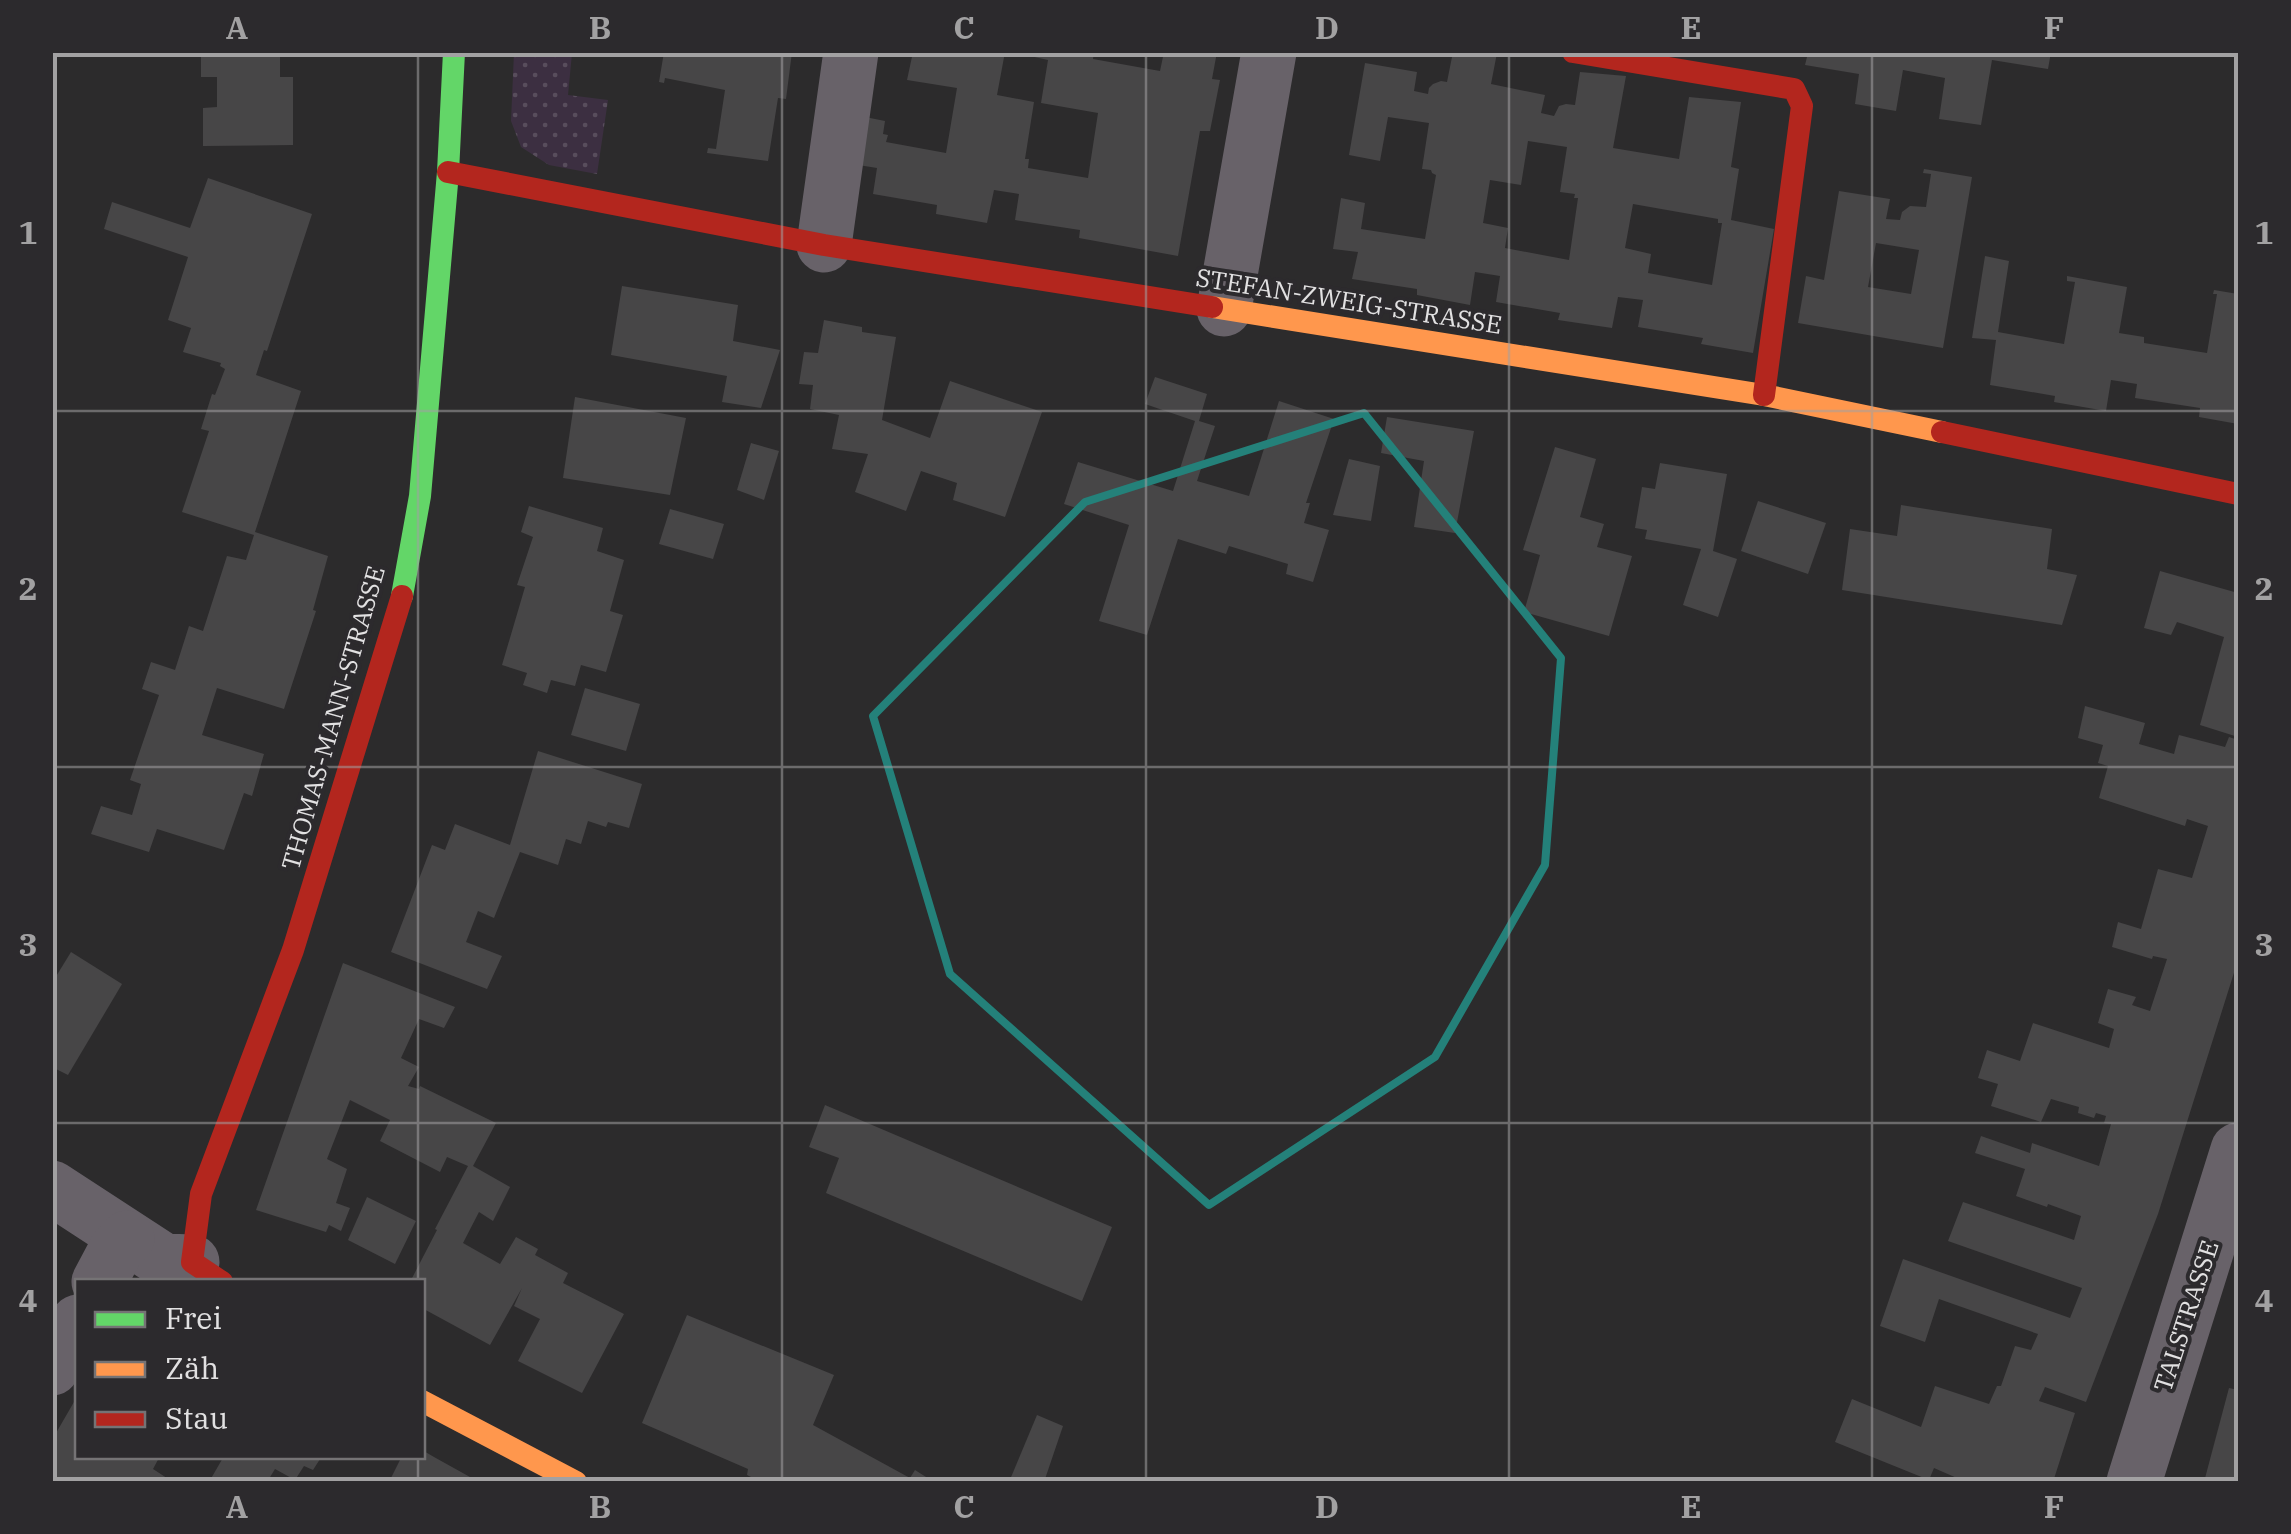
<svg xmlns="http://www.w3.org/2000/svg" width="2291" height="1534" font-family="'IBM Plex Serif',serif">
	<style>
		.grass { fill: url(#grass-dots) }
		.building { fill: #474647; fill-rule: evenodd }
		.lines { fill: none; stroke-linecap: round; stroke-linejoin: round }
		.street { stroke: #686269; stroke-width: 55 }
		.fast { stroke: #63d668; stroke-width: 22 }
		.slow { stroke: #ff974d; stroke-width: 22 }
		.jam { stroke: #b3261e; stroke-width: 22 }
		.marked { fill: none; stroke: #24817a; stroke-width: 8; stroke-linejoin: round }
		.grid { fill: none; stroke: #a2a1a2; stroke-width: 2.5; stroke-opacity: 0.55 }
		.labels { text-anchor: middle; stroke-width: 8; stroke-linejoin: round; paint-order: stroke }
		.street-label { font-size: 25px; fill: #e2e1e2; stroke: #2c2a2d }
		.neatline { fill: none; stroke: #a2a1a2; stroke-width: 4 }
		.grid-label { font-size: 32px; text-anchor: middle; font-weight: bold; fill: #a2a1a2 }
	</style>
	<defs>
		<pattern id="grass-dots" width="8" height="8" patternUnits="userSpaceOnUse" patternTransform="scale(2.5)"><rect width="8" height="8" fill="#3c2f41"/><path d="M2 2h.1M6 6h.1" fill="none" stroke="#584d5c" stroke-width="1.8" stroke-linecap="round"/></pattern>
	</defs>
	<rect width="100%" height="100%" fill="#2c2b2c"/>
	<path class="grass" d="M514 53H572L568 95 608 100 597 174 549 165 521 147 511 121Z"/>
	<g class="building">
		<path d="M201 52H280V77H293V145L203 146V108L217 107V77H201Z"/>
		<path d="M664 52H792L786 99 778 98 768 161 707 153 708 148 716 149 725 90 665 78 664 83 659 82Z"/>
		<path d="M913 52H1005L997 95 1034 102 1025 159H1029L1028 168 1088 178 1098 113 1041 103 1048 60 1021 54V52H1094L1093 59 1160 71 1164 52H1217L1212 79 1220 80 1210 131H1200L1178 256 1079 238 1080 230 1015 220 1019 194 994 190 987 223 936 214 937 205 873 194 877 168 852 164 860 116 885 121 883 134 888 135 886 142 946 153 957 88 907 80Z"/>
		<path d="M1453 52 1497 53 1491 84 1545 95 1541 113 1554 116 1559 106 1566 104 1575 105 1580 72 1626 76 1613 148 1679 159 1689 97 1741 102 1731 167 1739 169 1731 220 1774 229 1753 353 1701 344 1703 338 1638 327 1643 300 1618 297 1612 328 1558 320 1560 313 1496 302 1500 276 1475 272 1470 305 1417 295V289L1352 279 1358 252 1333 249 1341 198 1365 203 1361 229 1425 239 1436 175 1432 173 1431 170 1422 169 1429 123 1388 117 1380 161 1349 155 1365 63 1417 72 1414 91 1428 94 1429 88 1433 84 1441 81 1447 82ZM1528 141 1567 147 1560 192 1575 194 1574 198H1578L1569 260 1505 248 1508 228 1483 223 1490 180 1521 185ZM1633 204 1718 219V223H1722L1712 285 1648 273 1651 254 1625 248Z"/>
		<path d="M1794 52H2051L2048 69 1992 60 1981 125 1939 119 1945 78 1903 70 1896 111 1855 104 1859 74 1805 65 1807 57 1794 55Z"/>
		<path d="M1924 169 1972 177 1943 348 1798 323 1806 276 1824 280 1839 191 1890 199 1886 219 1900 220 1902 212 1910 206 1926 207 1931 174 1923 173ZM1876 243 1919 250 1911 294 1868 287Z"/>
		<path d="M208 178 312 214 267 351 264 350 256 375 301 391 255 532 328 556 313 610 316 611 284 709 217 688 202 735 264 754 252 796 244 793 224 850 157 829 149 852 91 834 101 806 132 815 141 784 130 780 159 695 142 689 151 662 175 670 189 626 203 631 227 556 246 560 254 535 182 512 209 431 201 429 212 394 215 395 225 369 220 366 221 363 183 352 191 328 168 320 188 257 104 229 112 202 190 228Z"/>
		<path d="M1985 256 2009 261 1998 332 2064 344 2075 282 2067 281V276L2127 287 2119 333 2144 337V343L2207 353 2217 294H2213L2214 290 2238 294V424L2199 417 2200 408 2135 398 2137 384 2111 380 2106 411 2054 402 2055 396 1990 385 1996 340 1972 338Z"/>
		<path d="M622 286 738 305 733 341 780 350 761 408 722 402 727 376 611 355Z"/>
		<path d="M824 320 862 327V332L896 337 882 420 930 438 950 381 1042 412 1005 517 953 500 957 483 921 471 906 511 855 492 868 454 832 449 839 415 810 409 813 385 799 384 804 352 818 353Z"/>
		<path d="M1155 377 1207 394 1199 421 1215 426 1197 481 1249 496 1279 401 1334 419 1306 503H1310L1304 523 1329 530 1313 582 1286 574 1288 564 1229 546 1226 554 1178 539 1147 635 1099 621 1129 525 1064 504 1078 462 1173 491 1195 421 1145 404Z"/>
		<path d="M575 397 686 418 670 495 563 478Z"/>
		<path d="M1387 417 1474 431 1455 533 1414 527 1424 461 1381 453Z"/>
		<path d="M751 443 779 451 764 500 737 490Z"/>
		<path d="M1555 447 1596 459 1580 517 1604 524 1597 547 1632 556 1609 636 1524 612 1540 555 1523 550Z"/>
		<path d="M1349 459 1380 466 1371 521 1333 515Z"/>
		<path d="M1660 463 1727 474 1713 551 1737 559 1718 617 1683 605 1701 549 1645 539 1647 530 1635 528 1642 487 1655 489Z"/>
		<path d="M1758 501 1826 523 1808 574 1741 551Z"/>
		<path d="M1901 505 2052 529 2047 569 2077 575 2062 625 1842 590 1850 529 1897 536Z"/>
		<path d="M529 506 603 528 597 551 624 560 610 611 623 615 606 672 581 665 575 686 551 680 547 693 523 685 527 673 502 665 525 587 517 585 533 537 521 532Z"/>
		<path d="M670 509 724 524 713 559 659 544Z"/>
		<path d="M2160 571 2238 593V737L2200 725 2224 637 2177 622 2171 635 2144 628Z"/>
		<path d="M585 688 640 704 626 751 571 735Z"/>
		<path d="M2085 706 2145 723 2139 744 2174 754 2179 735 2225 747 2229 737 2238 740V960L2158 1214 2086 1402 2045 1387 2039 1401 2075 1413 2053 1482H1966L1934 1468 1929 1480 1835 1442 1852 1399 1921 1427 1935 1386 1989 1404 1997 1386H2001L2015 1346 2031 1350 2038 1334 1939 1299 1925 1342 1880 1326 1903 1259 2070 1318 2082 1288 1948 1241 1963 1202 2074 1240 2081 1216 2048 1204 2047 1207 2016 1196 2025 1169 1975 1153 1981 1136 2030 1153 2032 1143 2099 1166 2111 1124 2104 1123 2106 1116 2096 1113 2094 1118 2078 1113 2079 1107 2051 1099 2041 1122 1991 1106 1998 1084 1978 1078 1987 1050 2020 1061 2033 1023 2109 1048 2114 1029 2098 1023 2108 989 2136 997 2132 1005 2150 1011 2167 959 2153 956 2152 959 2112 947 2118 922 2141 929 2158 869 2192 878 2208 826 2187 819 2185 826 2099 798 2108 766 2098 763 2103 745 2078 738Z"/>
		<path d="M538 751 642 784 629 828 608 822 606 827 588 821 581 844 566 839 558 865 520 852 494 918 478 911 466 942 502 956 487 989 391 952 432 845 445 850 455 824 510 845Z"/>
		<path d="M71 952 122 984 68 1075 52 1067V983Z"/>
		<path d="M343 963 455 1007 444 1028 419 1019 401 1058 419 1067 408 1086 419 1089 420 1086 496 1123 473 1166 510 1187 493 1221 479 1212 463 1243 500 1264 516 1237 538 1249 535 1255 568 1273 563 1283 624 1314 582 1393 518 1361 540 1319 514 1306 522 1288 490 1345 422 1308V1282H410L437 1230 435 1229 468 1166 447 1157 440 1172 380 1141 390 1120 350 1100 327 1159 347 1169 336 1203 350 1208 341 1231 329 1225 326 1232 256 1210Z"/>
		<path d="M825 1105 1112 1227 1082 1301 826 1193 839 1158 809 1147Z"/>
		<path d="M367 1197 416 1221 395 1264 348 1240Z"/>
		<path d="M687 1315 834 1375 813 1425 910 1478 915 1470 934 1482H761L747 1475 748 1469 642 1423Z"/>
		<path d="M2229 1388 2238 1390V1482H2204Z"/>
		<path d="M78 1395V1456H160L153 1469 173 1482H52V1440Z"/>
		<path d="M1037 1415 1063 1426 1044 1482H1009Z"/>
		<path d="M422 1450 434 1457 479 1482H389L402 1456H422Z"/>
		<path d="M224 1456H322L313 1470 304 1466 295 1480 275 1469 267 1482H209Z"/>
	</g>
	<g class="lines">
		<g class="street">
			<path d="M824 245 851 52"/>
			<path d="M1224 309 1269 52"/>
			<path d="M52 1188 164 1261 192 1262"/>
			<path d="M99 1282 116 1250 127 1238"/>
			<path d="M52 1368 78 1322"/>
			<path d="M2134 1482 2238 1150"/>
		</g>
		<path class="fast" d="M402 596 420 496 448 172 454 52"/>
		<g class="slow">
			<path d="M1212 307 1764 395 1942 432"/>
			<path d="M422 1401 576 1482"/>
		</g>
		<g class="jam">
			<path d="M1573 52 1794 89 1802 106 1764 395"/>
			<path d="M448 172 824 245 1212 307"/>
			<path d="M1942 432 2238 494"/>
			<path d="M222 1282 192 1262 201 1194 293 950 402 596"/>
		</g>
	</g>
	<path class="marked" d="M1364 413 1561 658 1545 865 1435 1057 1209 1205 950 974 873 716 1085 502Z"/>
	<path class="grid" d="M418 52V1282M782 52V1482M1146 52V1482M1509 52V1482M1872 52V1482M52 411H2238M52 767H2238M52 1123H2238M418 1456V1482"/>
	<g class="labels">
		<g class="street-label">
			<text transform="translate(1349 301) rotate(9)" y="9">STEFAN-ZWEIG-STRASSE</text>
			<text transform="translate(333 718) rotate(-74)" y="9">THOMAS-MANN-STRASSE</text>
			<text transform="translate(2186 1316) rotate(-72)" y="9">TALSTRASSE</text>
		</g>
	</g>
	<rect width="2291" height="1534" fill="none" stroke="#2c2a2d" stroke-width="110"/>
	<rect x="75" y="1279" width="350" height="180" fill="#2c2a2d" stroke="#757375" stroke-width="2.5"/>
	<rect x="95" y="1312" width="50" height="15" fill="#63d668" stroke="#757375" stroke-width="2.5"/>
	<text x="165" y="1329" font-size="30" fill="#e2e1e2">Frei</text>
	<rect x="95" y="1362" width="50" height="15" fill="#ff974d" stroke="#757375" stroke-width="2.5"/>
	<text x="165" y="1379" font-size="30" fill="#e2e1e2">Zäh</text>
	<rect x="95" y="1412" width="50" height="15" fill="#b3261e" stroke="#757375" stroke-width="2.5"/>
	<text x="165" y="1429" font-size="30" fill="#e2e1e2">Stau</text>
	<rect x="55" y="55" width="2181" height="1424" class="neatline"/>
	<g class="grid-label">
		<text x="237" y="39">A</text>
		<text x="600" y="39">B</text>
		<text x="964" y="39">C</text>
		<text x="1327" y="39">D</text>
		<text x="1691" y="39">E</text>
		<text x="2054" y="39">F</text>
		<text x="28" y="244">1</text>
		<text x="2264" y="244">1</text>
		<text x="28" y="600">2</text>
		<text x="2264" y="600">2</text>
		<text x="28" y="956">3</text>
		<text x="2264" y="956">3</text>
		<text x="28" y="1312">4</text>
		<text x="2264" y="1312">4</text>
		<text x="237" y="1518">A</text>
		<text x="600" y="1518">B</text>
		<text x="964" y="1518">C</text>
		<text x="1327" y="1518">D</text>
		<text x="1691" y="1518">E</text>
		<text x="2054" y="1518">F</text>
	</g>
</svg>
